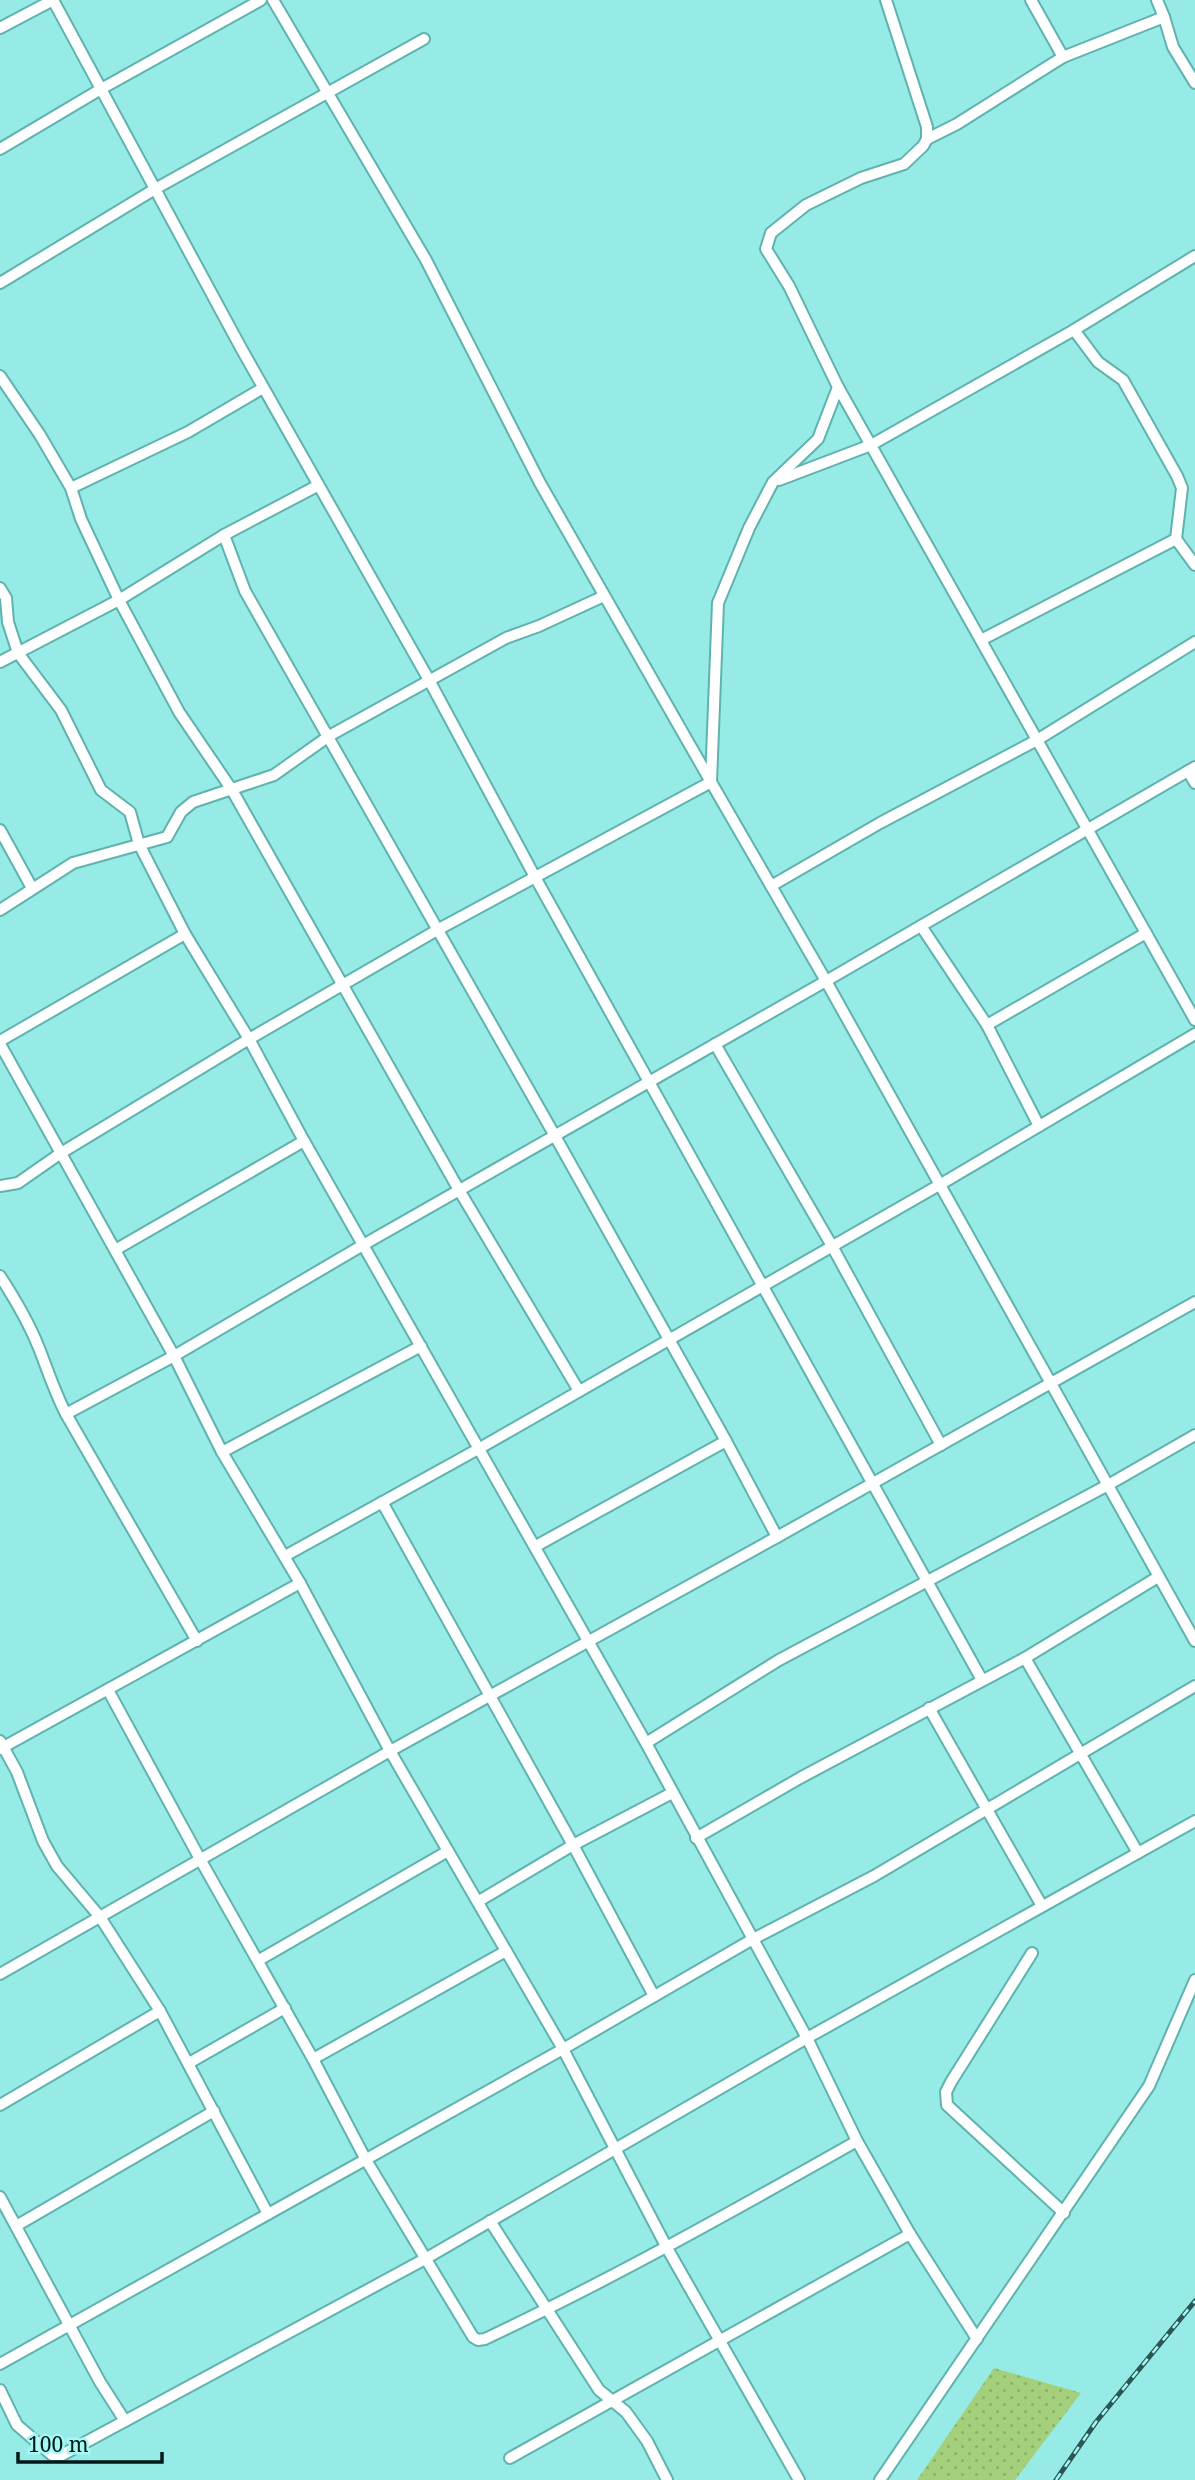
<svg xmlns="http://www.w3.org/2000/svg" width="1195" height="2480" font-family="'Noto Serif',serif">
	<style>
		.grass { fill: url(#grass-dots) }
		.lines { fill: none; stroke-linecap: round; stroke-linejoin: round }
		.minor-casing { stroke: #5fb3af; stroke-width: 14 }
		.minor { stroke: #fff; stroke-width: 10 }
		.rail-casing { stroke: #2c5654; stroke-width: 5 }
		.rail { stroke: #a4f9f4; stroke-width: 2.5; stroke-dasharray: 8; stroke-linecap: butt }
	</style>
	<defs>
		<pattern id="grass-dots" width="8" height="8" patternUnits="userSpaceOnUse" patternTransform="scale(1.75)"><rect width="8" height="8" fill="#a4d07c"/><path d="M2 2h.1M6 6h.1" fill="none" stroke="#8bb26b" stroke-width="1.8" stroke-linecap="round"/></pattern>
	</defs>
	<rect width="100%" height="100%" fill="#97ebe7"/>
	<path class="grass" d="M994 2368 1081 2393 1015 2480H917Z"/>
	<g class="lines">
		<g class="minor-casing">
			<g id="minor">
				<path d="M886 0 927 127V139L923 146 904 164 861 178 806 205 771 233 766 249 789 286 838 387 818 439 773 482 749 528 718 603 711 782 826 981 1195 1641"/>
				<path d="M1031 0 1063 57"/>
				<path d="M1157 0 1164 17 1173 47 1195 83"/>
				<path d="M0 28 53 0 241 348 429 680 535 877 982 1680"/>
				<path d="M927 139 957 124 1063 57 1164 17"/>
				<path d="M0 149 101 89 261 0"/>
				<path d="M0 283 155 189 424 39"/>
				<path d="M0 376 40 435 71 488 81 519 119 600 179 712 232 790 459 1190 579 1391"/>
				<path d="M838 387 1195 1020"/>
				<path d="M779 480 871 445 1074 330 1195 256"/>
				<path d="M317 486 224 535 245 591 555 1136 726 1441 777 1537"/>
				<path d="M71 488 188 432 263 388"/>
				<path d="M1176 539 1195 565"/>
				<path d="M0 588 6 598 8 622 18 653 61 710 101 790 130 812 139 844 185 934 249 1039 304 1141 646 1743 807 2038 857 2141 910 2234 977 2339"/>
				<path d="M981 640 1176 539 1182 488 1177 476 1123 380 1098 362 1074 330"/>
				<path d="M0 662 119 600 224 535"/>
				<path d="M1188 771 1195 783"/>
				<path d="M0 830 32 888"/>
				<path d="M771 886 880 823 1037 740 1195 642"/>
				<path d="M0 910 73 863 167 837 181 812 193 802 274 775 329 736 506 638 539 626 604 596"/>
				<path d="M921 926 987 1025 1039 1126"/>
				<path d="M987 1025 1146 933"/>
				<path d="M0 1041 185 934"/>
				<path d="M0 1044 174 1356 222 1452 300 1583 390 1751 563 2049 667 2248 799 2480"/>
				<path d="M715 1044 832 1246 941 1445"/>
				<path d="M0 1186 18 1183 61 1153 249 1039 439 929 711 782 540 483 426 260 273 0"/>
				<path d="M115 1250 304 1141"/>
				<path d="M0 1276C15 1299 29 1323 39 1348 48 1371 55 1393 66 1414L197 1641"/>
				<path d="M66 1414 174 1356 363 1245 826 981 1195 767"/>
				<path d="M222 1452 421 1346"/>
				<path d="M382 1502 573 1845 654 1996"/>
				<path d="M536 1546 726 1441"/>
				<path d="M285 1556 480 1448 941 1184 1195 1034"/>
				<path d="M1025 1658 1138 1853"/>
				<path d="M108 1690 200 1859 313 2059 366 2160 473 2337 478 2340 485 2339C612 2279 735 2210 857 2141"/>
				<path d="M929 1708 1042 1906"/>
				<path d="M0 1741 17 1772 43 1841 57 1866 100 1917 160 2011 268 2214"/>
				<path d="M646 1743 779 1660 1108 1485 1195 1435"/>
				<path d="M0 1749 300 1583"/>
				<path d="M696 1838 800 1778 1025 1658 1158 1577"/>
				<path d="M479 1901 573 1845 672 1793"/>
				<path d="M1032 1953 951 2082 946 2092 947 2105 1064 2213"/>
				<path d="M259 1960 448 1851"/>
				<path d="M0 1974 390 1751 777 1537 1195 1302"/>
				<path d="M313 2059 506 1951"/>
				<path d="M189 2063 285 2008"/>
				<path d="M0 2105 160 2011"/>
				<path d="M0 2197 100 2382 125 2421"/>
				<path d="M490 2221 599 2390 626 2412 647 2441 667 2480"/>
				<path d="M16 2226 214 2111"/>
				<path d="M0 2364 563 2049 753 1939 874 1876 1195 1686"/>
				<path d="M0 2390 17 2425 52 2455H62L425 2259 807 2038 1195 1821"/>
				<path d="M510 2458 910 2234"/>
				<path d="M880 2480 1149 2086 1195 1980"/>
			</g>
		</g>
		<use href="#minor" class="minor"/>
		<g class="rail-casing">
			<path id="rail" d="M1056 2480 1096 2422 1195 2301"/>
		</g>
		<use href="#rail" class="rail"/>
	</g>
	<path d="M18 2452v10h144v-10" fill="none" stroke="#011a19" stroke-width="3.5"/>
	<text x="28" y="2452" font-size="21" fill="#011a19" stroke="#a4f9f4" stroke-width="5" paint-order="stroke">100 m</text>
</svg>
